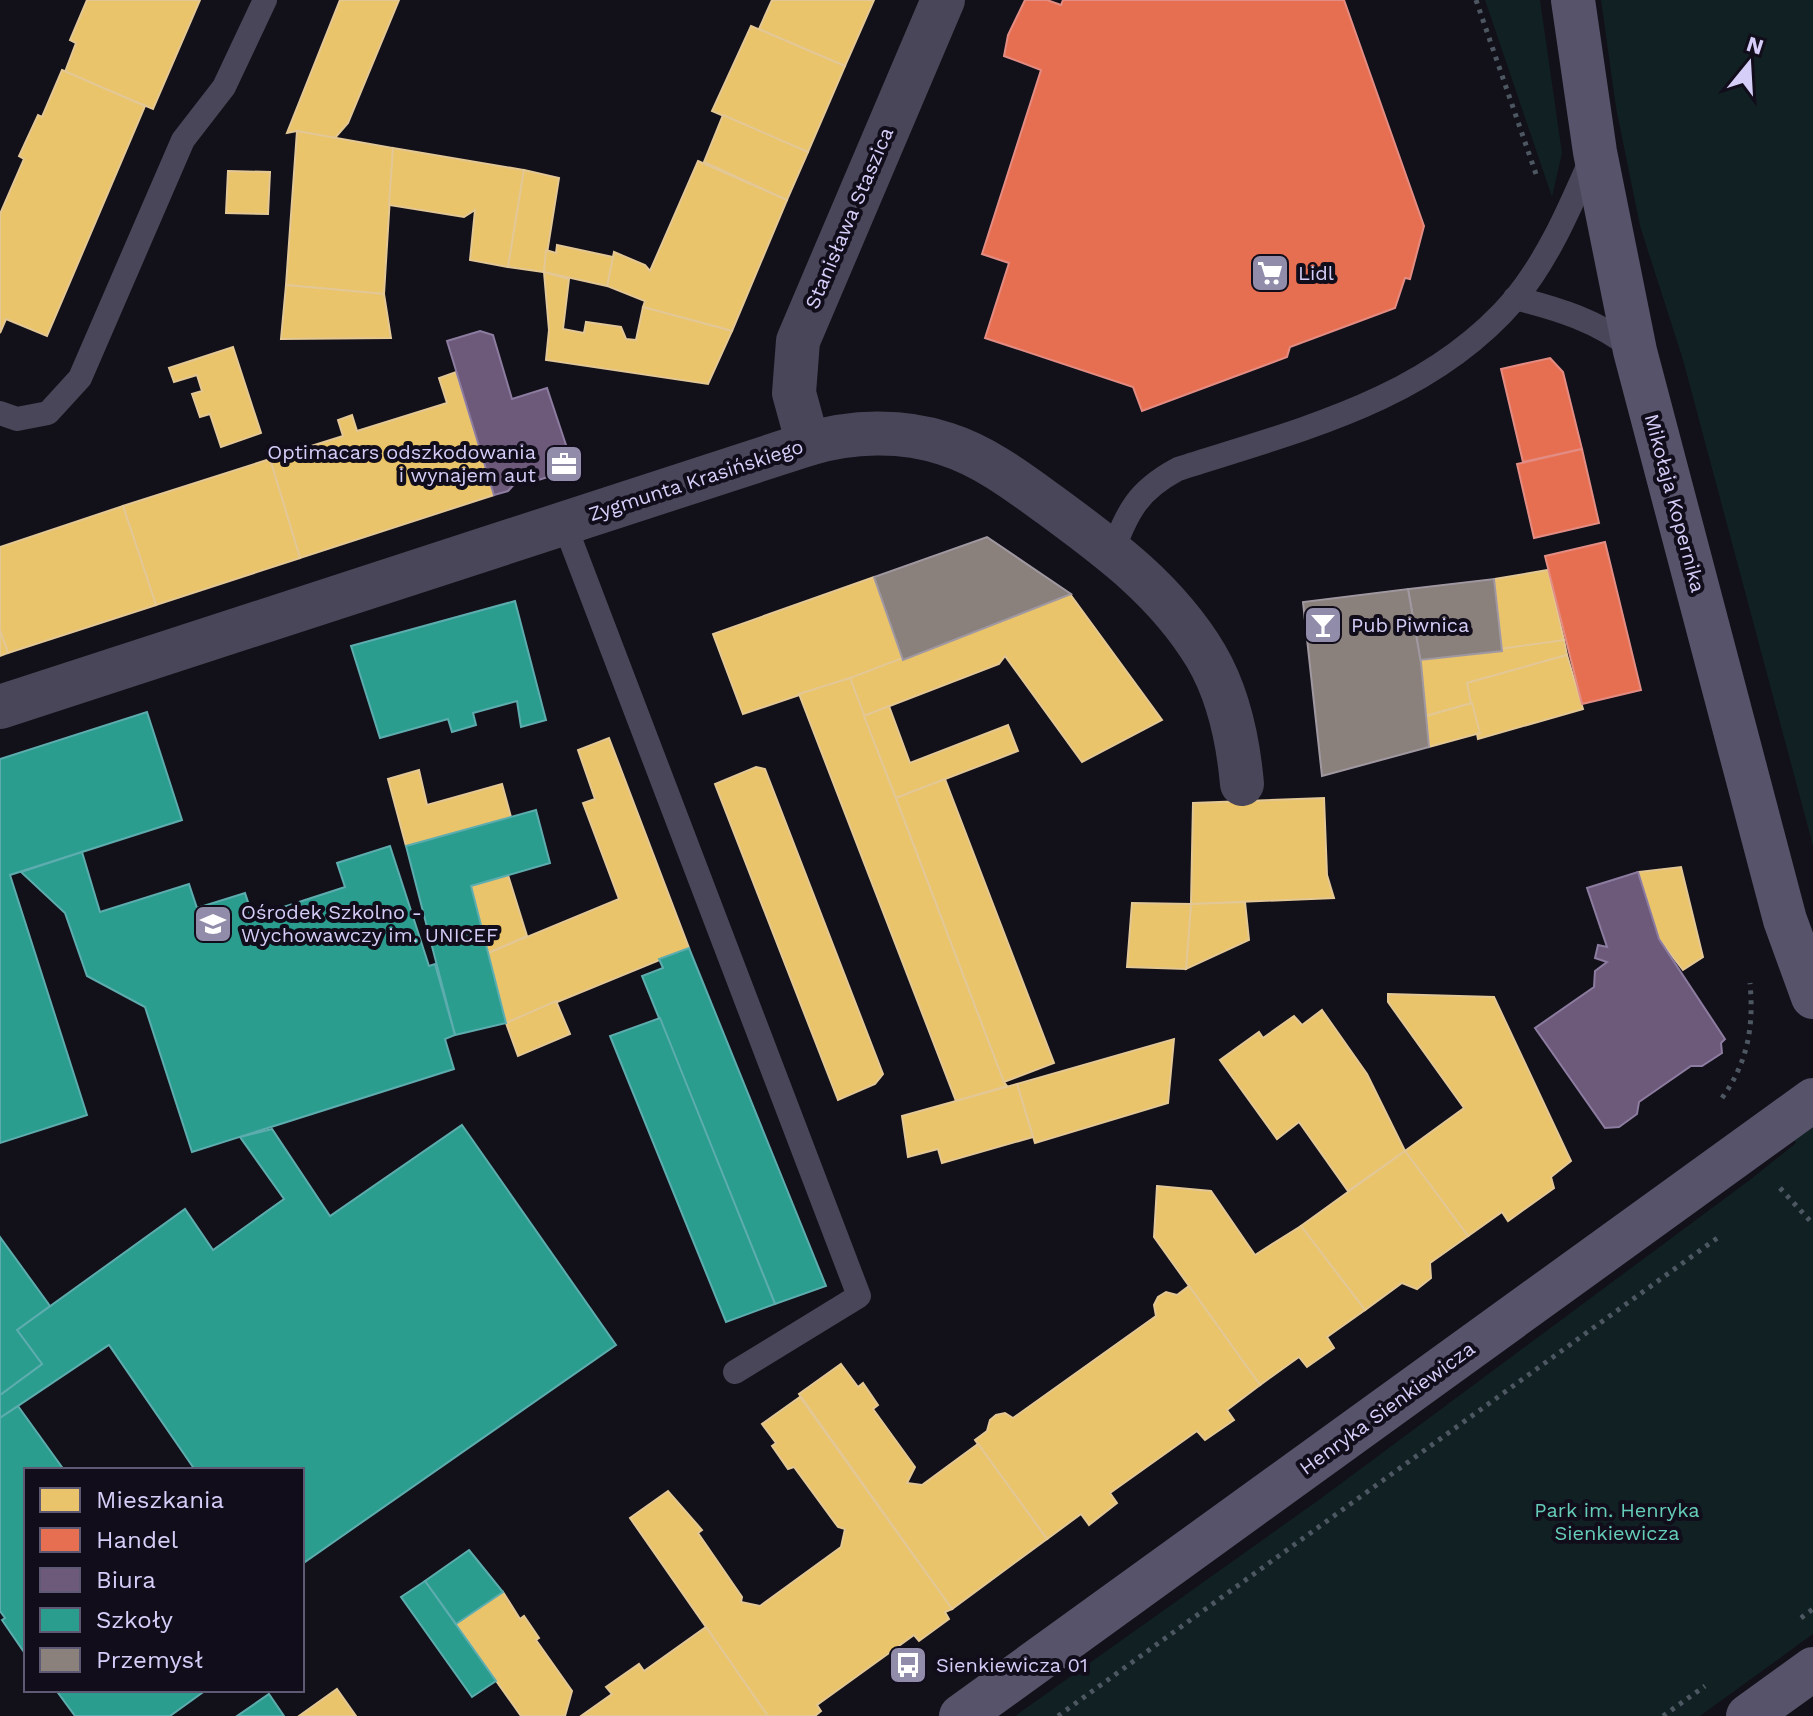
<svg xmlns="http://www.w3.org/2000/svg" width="1813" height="1716" font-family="'Work Sans',sans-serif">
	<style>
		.green { fill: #112022 }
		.homes { fill: #e9c46a; stroke: #e3c795; stroke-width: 2 }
		.shops { fill: #e76f51; stroke: #e28c83; stroke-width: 2 }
		.offices { fill: #6d597a; stroke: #8c7ca0; stroke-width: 2 }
		.schools { fill: #2a9d8f; stroke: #5dacae; stroke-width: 2 }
		.industry { fill: #8a817c; stroke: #a098a1; stroke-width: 2 }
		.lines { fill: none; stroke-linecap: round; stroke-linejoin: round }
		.path { stroke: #4d5762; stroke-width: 5; stroke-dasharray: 4 6; stroke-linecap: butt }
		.lane { stroke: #484658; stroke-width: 24 }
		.street { stroke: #484658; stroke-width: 44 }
		.secondary { stroke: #56536a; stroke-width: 44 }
		.labels { text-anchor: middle; stroke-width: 8; stroke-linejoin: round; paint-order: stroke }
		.street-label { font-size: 20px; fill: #d5cef8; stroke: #110d1b }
		.poi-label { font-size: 20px; fill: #d5cef8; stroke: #110d1b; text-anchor: start }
		.park-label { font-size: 20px; fill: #65cdb9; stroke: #110d1b }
	</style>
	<rect width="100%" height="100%" fill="#121018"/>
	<g class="green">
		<path d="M1485 0H1540L1562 153 1552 197Z"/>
		<path d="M1601 0H1813V846L1683 360 1640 226 1616 108Z"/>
		<path d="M1813 1125V1634L1700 1716H1015L1320 1499 1751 1179 1796 1143 1792 1137Z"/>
	</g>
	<g class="homes">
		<path d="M87 0H200L153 109 65 72 76 43 70 40Z"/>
		<path d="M340 0H399L348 123 335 138 297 131 287 133Z"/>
		<path d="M772 0H874L845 66 759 29Z"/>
		<path d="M751 26 845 66 808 152 712 111Z"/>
		<path d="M62 70 145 106 47 336 6 319 0 333V214L24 159 19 156 38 115 42 117Z"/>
		<path d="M723 115 808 152 787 200 704 162Z"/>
		<path d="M297 131 393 148 384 294 286 285Z"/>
		<path d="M393 148 524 170 508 267 470 260 475 210 464 217 389 205Z"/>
		<path d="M698 161 787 200 732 331 643 307 645 301 607 286 614 252 645 265 650 271Z"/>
		<path d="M524 170 559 178 544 272 508 267Z"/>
		<path d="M228 171 270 172 268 214 226 213Z"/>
		<path d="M557 245 613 257 607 286 544 272 546 250 556 253Z"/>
		<path d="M544 272 569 279 563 329 584 333 586 322 621 327 626 339 636 340 643 307 732 331 708 384 546 360 549 330Z"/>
		<path d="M286 285 384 294 391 338 281 339Z"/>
		<path d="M233 347 261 433 221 447 210 414 200 417 192 394 202 391 197 375 174 382 169 368Z"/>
		<path d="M456 372 494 495 300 558 270 459 343 436 338 420 352 415 357 431 447 403 439 378Z"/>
		<path d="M270 459 300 558 156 605 123 506Z"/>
		<path d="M123 506 156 605 8 653 0 630V547Z"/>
		<path d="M1548 570 1564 640 1502 651 1494 579Z"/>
		<path d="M874 577 903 660 743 714 713 634Z"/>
		<path d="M1070 594 1162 720 1082 762 1005 656 999 664 864 716 850 678Z"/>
		<path d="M0 630 8 653 0 656Z"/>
		<path d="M1564 640 1567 655 1467 683 1472 703 1426 716 1420 660Z"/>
		<path d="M1567 655 1583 709 1478 739 1467 683Z"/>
		<path d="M850 678 1004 1082 1007 1086 956 1101 799 694Z"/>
		<path d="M1472 703 1480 733 1429 747 1426 716Z"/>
		<path d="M889 706 910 763 1008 725 1018 751 896 798 864 716Z"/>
		<path d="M609 738 689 948 506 1023 488 953 619 899 583 803 595 799 578 750Z"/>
		<path d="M756 767 765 769 883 1074 875 1084 838 1100 715 784Z"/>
		<path d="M419 770 427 805 502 784 511 817 406 846 388 779Z"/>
		<path d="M945 779 1054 1063 1004 1082 896 798Z"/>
		<path d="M1324 798 1327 875 1334 898 1191 904 1193 803Z"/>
		<path d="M1681 867 1703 957 1683 970 1659 939 1638 872Z"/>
		<path d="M508 875 527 936 488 953 471 886Z"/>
		<path d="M1245 902 1249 940 1186 969 1191 904Z"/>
		<path d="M1132 903 1191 904 1186 969 1127 967Z"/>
		<path d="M1388 994 1494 997 1571 1161 1551 1177 1554 1188 1508 1221 1502 1212 1468 1236 1405 1151 1464 1108 1388 1002Z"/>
		<path d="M556 1001 570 1034 518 1056 506 1023Z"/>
		<path d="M1322 1010 1367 1074 1405 1151 1348 1191 1299 1122 1277 1139 1220 1060 1259 1032 1263 1038 1294 1016 1302 1025Z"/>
		<path d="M1174 1039 1168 1103 1035 1143 1017 1084Z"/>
		<path d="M1017 1084 1033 1137 942 1163 938 1149 908 1157 902 1116Z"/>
		<path d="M1405 1151 1468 1236 1430 1263 1431 1278 1417 1289 1402 1283 1365 1310 1301 1226Z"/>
		<path d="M1157 1186 1211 1191 1255 1255 1301 1226 1365 1310 1327 1337 1334 1348 1307 1367 1299 1357 1260 1385 1154 1237Z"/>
		<path d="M1189 1286 1260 1385 1227 1410 1234 1420 1205 1440 1197 1431 1110 1493 1117 1503 1089 1525 1081 1514 1047 1539 975 1440 987 1431 990 1420 996 1415 1005 1413 1013 1418 1156 1316 1154 1305 1158 1297 1166 1292 1177 1295Z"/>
		<path d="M841 1364 858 1387 863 1383 878 1405 873 1409 915 1467 907 1483 922 1485 978 1444 1047 1539 952 1609 799 1394Z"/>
		<path d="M800 1397 952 1609 945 1612 949 1619 919 1641 914 1635 817 1705 821 1711 815 1716H768L630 1518 668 1491 702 1530 698 1533 742 1597 741 1602 760 1606 841 1547 845 1529 838 1527 794 1467 788 1469 772 1446 776 1443 762 1424Z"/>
		<path d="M503 1592 520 1619 524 1616 539 1638 536 1640 572 1691 565 1716H521L456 1624Z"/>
		<path d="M706 1627 768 1716H581L612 1694 606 1687 639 1664 644 1671Z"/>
		<path d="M337 1689 356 1716H299Z"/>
	</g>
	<g class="shops">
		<path d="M1025 0H1047L1061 5 1063 0H1344L1424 226 1410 279 1405 278 1395 308 1290 347 1287 357 1142 411 1133 387 985 338 1009 263 982 254 1041 70 1004 56 1008 35Z"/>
		<path d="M1550 358 1563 372 1582 449 1523 462 1501 369Z"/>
		<path d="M1582 449 1599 523 1534 538 1517 464Z"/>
		<path d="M1605 542 1641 690 1582 704 1545 556Z"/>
	</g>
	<g class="offices">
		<path d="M480 331 493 335 512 399 547 388 574 469 538 480 529 468 508 491 494 495 447 341Z"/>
		<path d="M1638 872 1659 939 1725 1039 1721 1043 1722 1053 1702 1066H1691L1639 1102 1637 1114 1619 1127 1605 1128 1535 1028 1594 987 1595 971 1607 962 1595 958 1598 945 1607 947 1587 888Z"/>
	</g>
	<g class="schools">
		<path d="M515 601 546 720 521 727 517 701 473 713 476 725 452 732 448 719 380 738 351 646Z"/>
		<path d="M147 712 182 820 10 875 87 1115 0 1143V759Z"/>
		<path d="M536 810 550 863 471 886 506 1023 455 1035 406 846Z"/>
		<path d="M390 846 429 966 435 964 455 1035 445 1039 454 1069 192 1152 145 1007 87 976 65 913 21 872 82 852 100 912 189 884 197 908 245 893 253 917 345 887 337 863Z"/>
		<path d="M689 948 826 1286 775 1304 642 976 663 968 659 959Z"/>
		<path d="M660 1018 775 1304 726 1322 610 1036Z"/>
		<path d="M462 1125 616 1345 302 1564V1470H195L109 1345 0 1418V1395L42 1364 17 1330 185 1209 213 1250 284 1199 240 1137 272 1129 330 1216Z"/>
		<path d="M0 1237 50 1306 17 1330 42 1364 0 1395Z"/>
		<path d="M18 1406 64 1470H26V1655L2 1620 5 1618 0 1611V1418Z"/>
		<path d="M469 1550 503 1592 456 1624 425 1581Z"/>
		<path d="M425 1581 496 1681 472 1697 401 1597Z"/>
		<path d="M56 1690H206L170 1716H75Z"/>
		<path d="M269 1694 284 1716H237Z"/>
	</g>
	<g class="industry">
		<path d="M987 537 1071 594 903 660 874 577Z"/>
		<path d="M1494 579 1502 651 1420 660 1408 589Z"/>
		<path d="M1408 589 1421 663 1429 747 1322 776 1303 602Z"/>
	</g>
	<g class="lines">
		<g class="path">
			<path d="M1476 0 1537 177"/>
			<path d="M1722 1098C1748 1062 1754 1026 1750 983"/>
			<path d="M1780 1188 1813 1224"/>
			<path d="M1801 1618 1813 1609"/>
			<path d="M1058 1716 1720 1236"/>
			<path d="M1663 1716 1705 1686"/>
		</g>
		<g class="lane">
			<path d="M1515 298C1559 309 1598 321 1633 349"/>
			<path d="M0 413 17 419 48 413 80 378 183 140 224 87 265 0"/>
			<path d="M564 523 859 1296 735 1372"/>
			<path d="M1112 552C1129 510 1137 491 1178 469 1299 430 1429 400 1515 299 1550 256 1571 205 1593 155"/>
		</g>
		<g class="street">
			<path d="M808 444 794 393 798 341 943 0"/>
			<path d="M0 707 808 444C851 431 902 429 946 444 984 456 1017 481 1050 505 1110 549 1167 591 1206 656 1229 695 1238 739 1242 784"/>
		</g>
		<g class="secondary">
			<path d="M1573 0 1595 152 1635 351 1785 920 1813 997"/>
			<path d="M961 1716 1813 1100"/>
			<path d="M1748 1716 1813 1669"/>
		</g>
	</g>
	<defs>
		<g id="supermarket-square" transform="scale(2)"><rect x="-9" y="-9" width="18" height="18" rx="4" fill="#918caa" stroke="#110d1b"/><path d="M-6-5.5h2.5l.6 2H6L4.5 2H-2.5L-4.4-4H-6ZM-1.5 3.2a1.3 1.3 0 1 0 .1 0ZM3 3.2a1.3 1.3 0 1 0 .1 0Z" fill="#fff"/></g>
		<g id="office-square" transform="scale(2)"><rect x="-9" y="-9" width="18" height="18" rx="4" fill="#918caa" stroke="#110d1b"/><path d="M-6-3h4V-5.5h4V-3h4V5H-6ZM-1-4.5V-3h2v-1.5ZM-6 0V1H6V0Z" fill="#fff"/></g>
		<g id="bar-square" transform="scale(2)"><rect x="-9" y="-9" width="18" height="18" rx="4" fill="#918caa" stroke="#110d1b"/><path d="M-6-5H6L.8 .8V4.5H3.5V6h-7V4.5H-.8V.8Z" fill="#fff"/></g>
		<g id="school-square" transform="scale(2)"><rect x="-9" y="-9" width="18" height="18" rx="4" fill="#918caa" stroke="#110d1b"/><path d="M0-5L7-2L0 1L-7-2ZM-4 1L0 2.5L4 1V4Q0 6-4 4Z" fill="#fff"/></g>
		<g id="bus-square" transform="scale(2)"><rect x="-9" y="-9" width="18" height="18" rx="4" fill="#918caa" stroke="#110d1b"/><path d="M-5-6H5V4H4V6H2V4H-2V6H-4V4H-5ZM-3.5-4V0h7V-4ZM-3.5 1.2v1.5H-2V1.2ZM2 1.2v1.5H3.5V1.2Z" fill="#fff"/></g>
	</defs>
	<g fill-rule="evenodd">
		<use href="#supermarket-square" x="1270" y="273"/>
		<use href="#office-square" x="564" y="464"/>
		<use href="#bar-square" x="1323" y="625"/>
		<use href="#school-square" x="213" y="924"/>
		<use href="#bus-square" x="908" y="1665"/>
	</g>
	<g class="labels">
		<g class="street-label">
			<text transform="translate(849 218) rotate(-67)" y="7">Stanisława Staszica</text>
			<text transform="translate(696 480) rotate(-18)" y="7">Zygmunta Krasińskiego</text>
			<text transform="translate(1675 503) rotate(75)" y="7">Mikołaja Kopernika</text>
			<text transform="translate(1387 1408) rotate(-36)" y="7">Henryka Sienkiewicza</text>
		</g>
		<g class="poi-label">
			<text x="1298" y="280">Lidl</text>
			<text x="536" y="459" text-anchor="end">Optimacars odszkodowania<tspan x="536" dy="23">i wynajem aut</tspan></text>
			<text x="1351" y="632">Pub Piwnica</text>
			<text x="241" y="919">Ośrodek Szkolno -<tspan x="241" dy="23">Wychowawczy im. UNICEF</tspan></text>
			<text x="936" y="1672">Sienkiewicza 01</text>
		</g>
		<g class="park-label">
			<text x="1617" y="1517">Park im. Henryka<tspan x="1617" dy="23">Sienkiewicza</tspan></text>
		</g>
	</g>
	<rect x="24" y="1468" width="280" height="224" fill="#110d1b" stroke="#5f5a73" stroke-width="2"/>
	<rect x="40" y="1488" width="40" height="24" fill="#e9c46a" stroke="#5f5a73" stroke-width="2"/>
	<text x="96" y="1508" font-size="24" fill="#d5cef8">Mieszkania</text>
	<rect x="40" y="1528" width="40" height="24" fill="#e76f51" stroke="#5f5a73" stroke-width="2"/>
	<text x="96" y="1548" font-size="24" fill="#d5cef8">Handel</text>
	<rect x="40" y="1568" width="40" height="24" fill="#6d597a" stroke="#5f5a73" stroke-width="2"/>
	<text x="96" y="1588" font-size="24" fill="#d5cef8">Biura</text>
	<rect x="40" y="1608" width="40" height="24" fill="#2a9d8f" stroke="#5f5a73" stroke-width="2"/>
	<text x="96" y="1628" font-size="24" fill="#d5cef8">Szkoły</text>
	<rect x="40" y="1648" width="40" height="24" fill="#8a817c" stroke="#5f5a73" stroke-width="2"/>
	<text x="96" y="1668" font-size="24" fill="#d5cef8">Przemysł</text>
	<g transform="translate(1749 64) rotate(18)" stroke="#110d1b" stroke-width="6" paint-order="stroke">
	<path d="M0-6L14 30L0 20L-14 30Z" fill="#d5cef8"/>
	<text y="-12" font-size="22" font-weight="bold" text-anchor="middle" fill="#d5cef8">N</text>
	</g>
</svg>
